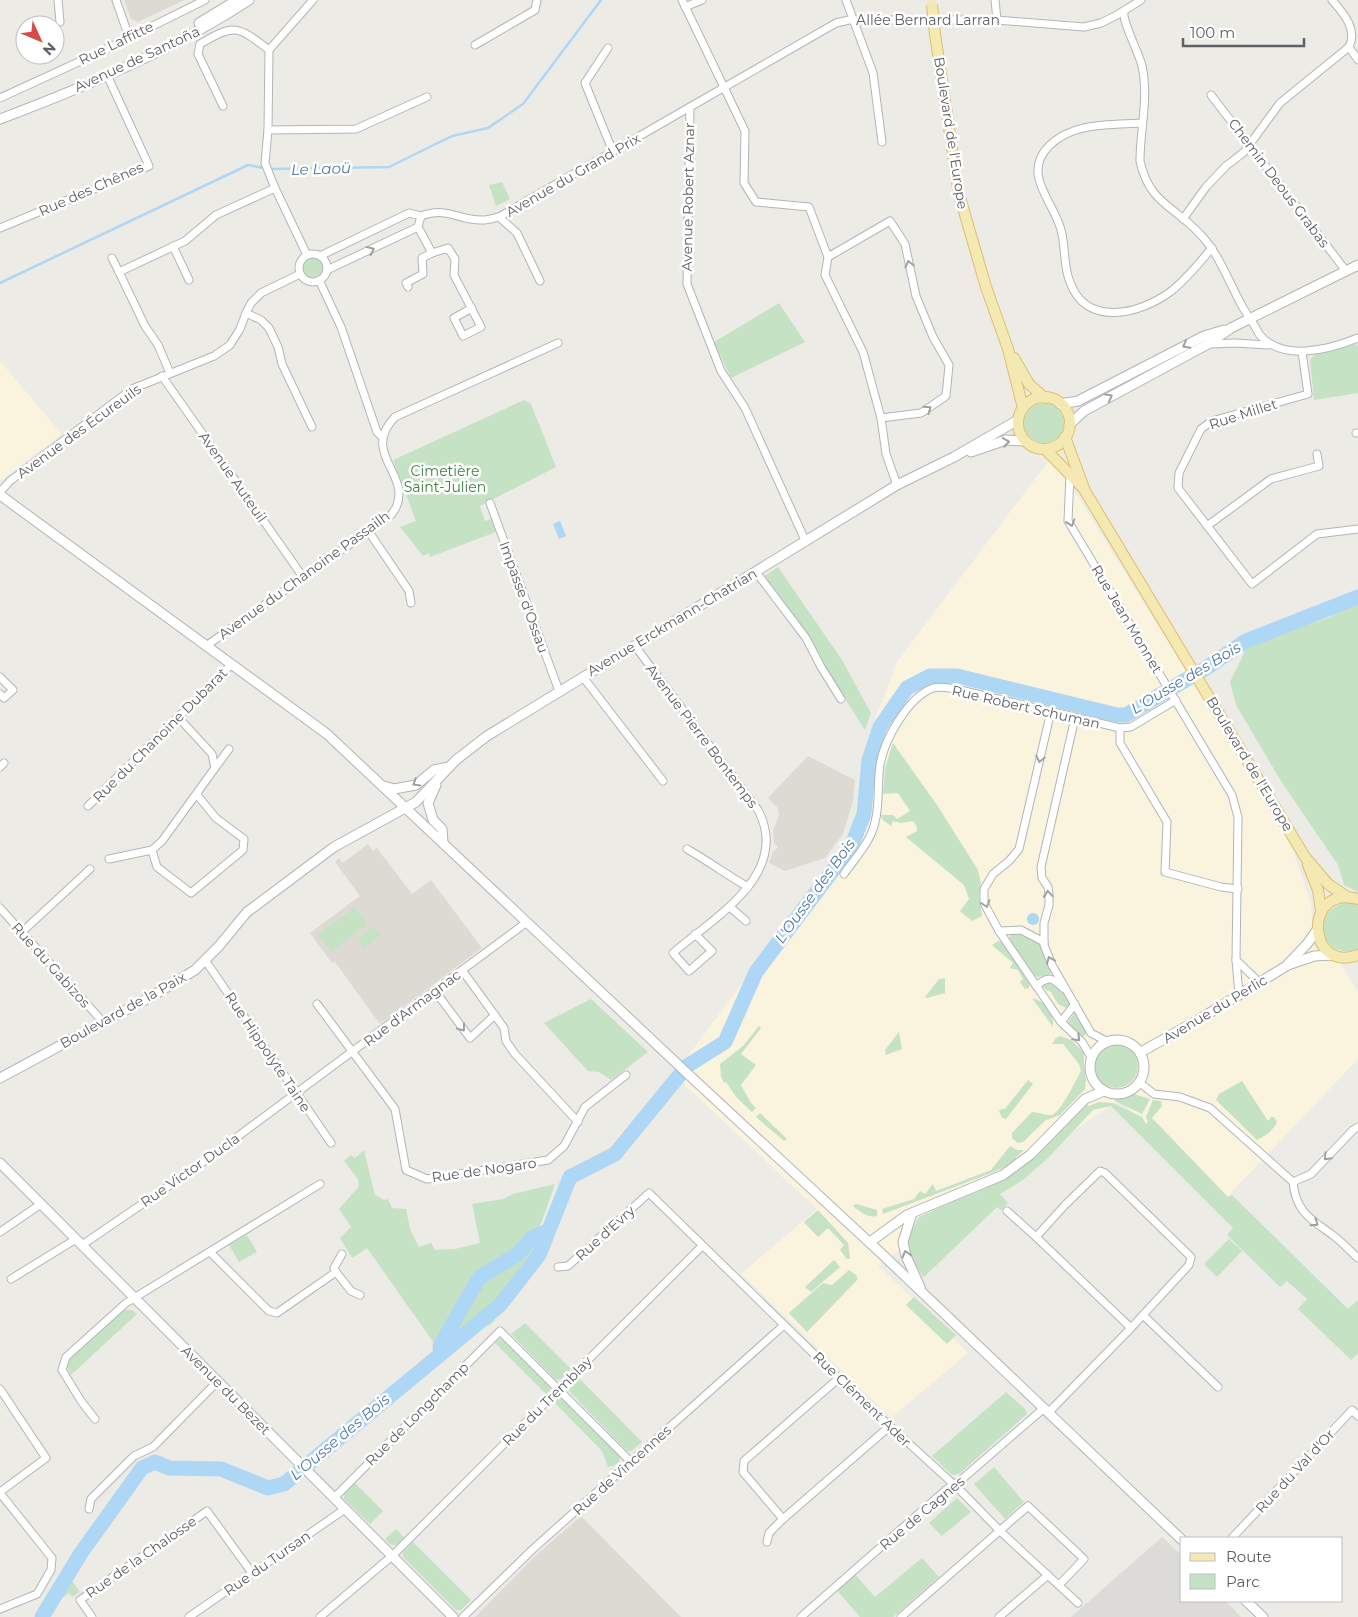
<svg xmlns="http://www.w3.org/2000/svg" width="1358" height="1617" font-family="Montserrat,sans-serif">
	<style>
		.commercial { fill: #faf3de }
		.industrial { fill: #dcdbd7 }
		.education { fill: #dddad4 }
		.green { fill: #c5e2c5 }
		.water { fill: #aed7f5 }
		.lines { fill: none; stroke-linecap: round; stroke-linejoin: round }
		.stream { stroke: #aed7f5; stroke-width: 2.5 }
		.river { stroke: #aed7f5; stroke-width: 15 }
		.street-casing { stroke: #b2b5b8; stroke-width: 9 }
		.secondary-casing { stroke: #b2b4b8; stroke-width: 11 }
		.primary-casing { stroke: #e0bd6b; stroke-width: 12 }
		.street { stroke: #fff; stroke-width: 7 }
		.secondary { stroke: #fff; stroke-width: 9 }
		.primary { stroke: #f5e9b3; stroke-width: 10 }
		.primary-bridge-casing { stroke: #e0bd6b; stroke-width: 12; stroke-linecap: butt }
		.primary-bridge { stroke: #f5e9b3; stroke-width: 10 }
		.oneway { stroke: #9ea0a2 }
		.labels { text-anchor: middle; stroke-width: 5; stroke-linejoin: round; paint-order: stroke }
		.street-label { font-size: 14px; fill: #5d6064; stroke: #fff }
		.park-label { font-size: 14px; fill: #408042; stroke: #fff }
		.water-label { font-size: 15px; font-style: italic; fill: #4d79a5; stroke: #fff }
	</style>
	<rect width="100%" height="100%" fill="#edebe5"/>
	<g class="commercial">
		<path d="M0 361 62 434 1 480 0 479Z"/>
		<path d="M1050 459 1079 498 1289 838 1311 905 1314 947 1341 964 1358 992V1059L1226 1198 1119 1100 878 1265 968 1353 891 1418 741 1274 817 1209 674 1075 851 836 872 728 897 662Z"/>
	</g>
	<path class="industrial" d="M1162 1537 1182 1556V1601H1226L1241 1617H1071Z"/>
	<g class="education">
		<path d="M124 0H184L138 22 131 19Z"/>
		<path d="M808 756 855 780 853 801 843 834 825 858 785 871 769 863 773 852 778 847 774 843 773 830 779 816 778 808 768 798Z"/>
		<path d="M368 844 373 851 377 848 412 894 431 880 482 948 380 1024 335 962 332 963 310 933 360 896 335 862 339 858 343 863Z"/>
		<path d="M581 1516 681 1617H475L534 1557Z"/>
	</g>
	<g class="green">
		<path d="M502 182 510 199 496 206 489 185Z"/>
		<circle cx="313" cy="268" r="10"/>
		<path d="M779 303 805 342 731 378 714 342Z"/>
		<path d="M1354 344 1358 345V393L1314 400 1310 360 1314 355Z"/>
		<path d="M524 400 531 404 556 467 480 506 485 521 491 519 496 532 430 557 429 553 423 556 400 527 416 521 393 460Z"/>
		<circle cx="1044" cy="423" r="20"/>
		<path d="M778 567 842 660 871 713 865 730 821 661 809 636 763 577Z"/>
		<path d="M1358 604V892L1344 885 1338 865 1281 781 1236 705 1230 682 1248 645 1325 619Z"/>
		<path d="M893 743 937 805 978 870 981 883 979 897 982 916 972 921 960 911 969 899 964 885 906 837 917 831 916 825 913 821 901 823 893 821 891 826 883 820 880 815H893L897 819 910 811 898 793 883 794 885 768Z"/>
		<path d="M1343 903H1351L1358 905V950C1322 960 1308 916 1343 903Z"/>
		<path d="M355 907 368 924 331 952 318 935Z"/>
		<path d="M374 926 381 935 364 948 358 939Z"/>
		<path d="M1013 932H1019L1040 943 1052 971 1051 974 1038 977 1035 976 1009 938Z"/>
		<path d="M998 941 1003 942 1030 983 1029 988 1025 989 1020 982 1023 979 1018 970 1010 968 1013 963 992 945Z"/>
		<path d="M945 978V993L927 998 925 997 939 979Z"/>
		<path d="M1052 982C1059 987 1062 995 1071 999L1069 1005 1066 1008 1058 1004 1051 992 1046 990 1042 985 1043 983Z"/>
		<path d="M1032 998C1046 1002 1054 1012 1053 1027Z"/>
		<path d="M591 999 648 1052 611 1080 599 1072 588 1071 544 1023Z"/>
		<path d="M1076 1011 1087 1033 1083 1037 1071 1028 1067 1023Z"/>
		<path d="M759 1026 761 1028 741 1054 756 1065 741 1085 751 1103 756 1108 752 1112 737 1098 726 1082 724 1083 721 1077 720 1064 743 1046Z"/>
		<path d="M899 1032 902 1049 886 1055 885 1050Z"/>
		<path d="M1060 1036 1071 1040 1084 1052V1066L1086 1080 1085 1089 1060 1115 1046 1120 1023 1142 1018 1143 1012 1138V1133L1032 1112C1038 1112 1047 1116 1052 1115 1061 1112 1076 1080 1081 1071L1079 1064 1063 1044H1052L1056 1038Z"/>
		<circle cx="1116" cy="1066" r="22"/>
		<path d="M1028 1080 1033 1084 1006 1119 1002 1118 999 1111 1002 1109H1005Z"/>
		<path d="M1242 1081 1268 1121 1271 1117H1274L1277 1122C1273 1131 1265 1136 1257 1140L1216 1100 1219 1094Z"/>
		<path d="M1134 1094 1150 1099 1142 1114 1113 1100Z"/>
		<path d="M1153 1100 1161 1101 1162 1106 1152 1118 1228 1197 1232 1195 1348 1309 1358 1300V1353L1351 1360 1298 1309 1307 1299 1287 1281 1280 1287 1227 1235 1233 1228 1111 1106 1093 1110 1049 1157 1023 1180 1000 1194 1008 1203 1001 1210 997 1207 924 1277C912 1263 902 1248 912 1230 914 1227 916 1222 917 1219 921 1215 930 1213 934 1210 957 1199 982 1191 1005 1179 1032 1164 1064 1127 1086 1104L1089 1106 1099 1102 1113 1103 1142 1117 1146 1124 1148 1122 1146 1117Z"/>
		<path d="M760 1113 787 1139 784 1141 756 1117Z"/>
		<path d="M1010 1146 1017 1150H1024L1010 1164 994 1172 883 1214 882 1209 914 1199 920 1191 925 1194 933 1184 936 1191 991 1170Z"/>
		<path d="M364 1150 375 1195 384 1200 388 1199 392 1208 406 1209 410 1229 419 1247 431 1243 435 1250 455 1249 480 1243 472 1204 503 1199 513 1194 555 1184 532 1249 538 1255 492 1315 495 1320 489 1326 485 1322 443 1356 367 1248 352 1258 340 1238 351 1227 339 1209 359 1186 358 1179 344 1161 351 1155 355 1158Z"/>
		<path d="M856 1204 877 1210V1216C868 1218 860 1212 853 1206Z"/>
		<path d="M818 1210 848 1243 850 1259H847L840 1250 844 1245 828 1228 818 1237 804 1222Z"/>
		<path d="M247 1235 257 1252 239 1262 229 1245Z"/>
		<path d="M1229 1239 1242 1251 1217 1277 1204 1264Z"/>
		<path d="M834 1260 840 1267 811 1292 805 1287Z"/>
		<path d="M849 1270 856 1275 858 1279 807 1332 789 1313 823 1283 832 1285Z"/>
		<path d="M914 1297 956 1335 947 1344 906 1305Z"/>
		<path d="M125 1310H132L137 1314 71 1375 67 1367 68 1361 121 1312Z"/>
		<path d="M525 1323 571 1369 561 1379 556 1380 511 1334Z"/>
		<path d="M499 1339H504L550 1386V1391L546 1394 495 1343Z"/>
		<path d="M577 1376 642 1442 631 1451H627L568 1390 569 1385Z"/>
		<path d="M1006 1392 1025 1409 1027 1414 959 1474 952 1475 932 1456Z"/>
		<path d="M556 1398H561L620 1456C621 1464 614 1466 608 1467L602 1451 553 1401Z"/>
		<path d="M994 1467 1024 1502 1005 1519 974 1484Z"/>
		<path d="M355 1483 383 1511 370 1524 344 1499V1494Z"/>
		<path d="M957 1498 971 1512 942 1536 929 1523Z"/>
		<path d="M396 1529 404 1537 396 1545H391L385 1539Z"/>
		<path d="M413 1542 471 1600 461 1610H456L403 1557V1552Z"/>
		<path d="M922 1558 939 1577 893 1617H860L835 1588 853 1572 875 1597Z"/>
		<path d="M69 1577 80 1592 72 1597 69 1593 59 1600 57 1597Z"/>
	</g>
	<g class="water">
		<path d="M560 521 566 536 559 539 553 524Z"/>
		<circle cx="1033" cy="919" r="6"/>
	</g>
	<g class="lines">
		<g class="stream">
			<path d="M270 169 389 167 452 136 488 128 523 104 601 0"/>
			<path d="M0 283 248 165 264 168"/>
		</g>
		<g class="river">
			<path d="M441 1354 440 1346 479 1278 518 1254 532 1238 547 1231"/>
			<path d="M42 1617 81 1553 142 1468 155 1462 169 1468 221 1469 268 1488 284 1484 500 1305 539 1255 570 1177 615 1154 687 1066 725 1042 756 972 852 845 864 814 869 760 880 727 907 688 930 676H957L1117 715H1126L1206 668 1246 641 1358 597"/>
		</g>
		<g class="street-casing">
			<g id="street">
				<path d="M58 0 60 22"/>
				<path d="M116 0 129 37"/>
				<path d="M682 0 745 131 744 183 756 202 809 207 828 257 825 275 863 352 881 418 886 454 897 485"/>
				<path d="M846 0 873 73 882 142"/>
				<path d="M995 0 997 20"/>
				<path d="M1332 0C1343 13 1358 29 1349 47L1358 60"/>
				<path d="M685 7 702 0"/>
				<path d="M1124 12C1122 21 1139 53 1142 66 1149 98 1140 129 1140 161 1149 203 1174 206 1199 233 1218 252 1227 278 1240 302 1245 313 1254 323 1259 334 1282 362 1328 350 1358 338"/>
				<path d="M475 45 535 10 537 0"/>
				<path d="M608 48 585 83 613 152"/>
				<path d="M1211 95 1346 271"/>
				<path d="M0 98 96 54 205 0"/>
				<path d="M223 106 198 54 200 44C234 24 237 25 269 50"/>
				<path d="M1142 123C1110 125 1073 122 1049 146 1021 174 1054 202 1061 230 1066 247 1063 266 1070 282 1086 328 1140 314 1170 292 1186 280 1199 263 1212 248"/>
				<path d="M268 130 356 129 427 97"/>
				<path d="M421 216C449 206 458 221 483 220 488 220 494 218 499 217L690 107"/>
				<path d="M499 217 517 233 540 281"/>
				<path d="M1183 219 1206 187 1226 166 1244 152 1280 103 1349 47"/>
				<path d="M418 227 432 253"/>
				<path d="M0 228 149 166 107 75"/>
				<path d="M173 246 189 280"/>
				<circle cx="313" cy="268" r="14"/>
				<path d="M307 255 275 188 265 163 268 130 269 50 313 0"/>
				<path d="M320 256 409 213 421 216 418 227 327 270"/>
				<path d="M828 257 890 221 905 244 916 296 933 337 949 365 946 396 921 413 881 418"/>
				<path d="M112 258 119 272"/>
				<path d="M319 280 341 327 377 432 382 437"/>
				<path d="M408 287 406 283 423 274 422 258 432 253 448 248 455 259 454 275 481 327 463 336 454 318 472 308"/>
				<path d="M246 313 261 320 269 328 278 347 282 364 312 427"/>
				<path d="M1209 344 1235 343 1268 345"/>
				<path d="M1302 352 1308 394 1212 421 1201 429 1179 473 1178 488 1252 584 1317 534 1358 529"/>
				<path d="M170 373 158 345 145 326 119 272 185 241 216 215 275 188"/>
				<path d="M162 376 303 577"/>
				<path d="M1356 433H1358"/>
				<path d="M1070 475 1068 521 1232 795 1238 817 1236 960 1239 995"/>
				<path d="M0 492 10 481 132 389 214 356 230 345 240 329 246 313 251 303 261 293 300 274"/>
				<path d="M490 503 559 691"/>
				<path d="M1207 526 1271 479 1319 466 1317 454"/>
				<path d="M369 532 409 591 411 603"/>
				<path d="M805 540 745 408 721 371 687 284 690 107 836 23 849 20H997L1084 27 1101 23 1117 15 1141 0"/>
				<path d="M756 572 806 638 821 667 841 699"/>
				<path d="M206 646 391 515C393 512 396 509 397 505 409 473 361 452 395 417L558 343"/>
				<path d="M635 646 758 810C792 874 713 918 673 953L689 971 712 951 695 934"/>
				<path d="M0 677 13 690 4 698 0 694"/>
				<path d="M583 677 663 781"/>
				<path d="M1051 711 1019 849 1009 861 993 874 984 889V903L999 931 1061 1022 1082 1042 1091 1057"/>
				<path d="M1075 718 1041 867 1042 878 1048 887 1049 893V905L1044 923V945L1052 965 1091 1033 1106 1041"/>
				<path d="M1120 728V743L1167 822 1165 872 1221 887 1238 889"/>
				<path d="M0 767 4 763"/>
				<path d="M215 768 229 749"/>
				<path d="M88 806 232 664"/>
				<path d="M687 849C708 861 727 875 748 887"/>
				<path d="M152 850 157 867 191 893 243 850 244 839 216 818 197 795"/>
				<path d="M109 859 152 850 162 841 215 768 212 754 178 717"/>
				<path d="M844 874C855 858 871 842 875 822 880 804 877 783 880 765 884 740 908 697 933 688 939 686 949 688 956 689L1120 728 1131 727 1176 700"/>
				<path d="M730 907 746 921"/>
				<path d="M0 908 103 1022"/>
				<path d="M999 931 1021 930 1044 942"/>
				<path d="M22 932 90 869"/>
				<path d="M205 960 331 1143"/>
				<path d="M1236 960 1259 982"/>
				<path d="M462 970 504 1028 506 1041 515 1054 578 1122"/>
				<path d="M1036 986C1048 976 1052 977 1063 988"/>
				<path d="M435 991 470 1038 495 1015"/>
				<path d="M317 1004 395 1109 406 1170 427 1179 548 1160 564 1146 585 1107 626 1075"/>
				<path d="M1061 1022 1075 1004"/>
				<path d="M1140 1083 1154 1094 1180 1097 1210 1108 1293 1182"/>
				<path d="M1293 1182C1296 1213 1311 1219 1334 1236 1343 1243 1350 1251 1358 1258"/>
				<path d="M1293 1182 1311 1174 1353 1130 1358 1127"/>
				<path d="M1007 1211 1036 1237"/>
				<path d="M0 1232 41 1204"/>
				<path d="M82 1245 195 1168 527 922"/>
				<path d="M210 1252 269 1311 277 1313 336 1272 334 1268 342 1254"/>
				<path d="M558 1267 568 1266 649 1193 857 1396 961 1491 1000 1531 1078 1603"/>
				<path d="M336 1272 351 1291 360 1295"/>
				<path d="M11 1279 76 1239"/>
				<path d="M1143 1315 1218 1387"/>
				<path d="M839 1378 744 1461 743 1472 783 1519 890 1426"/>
				<path d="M0 1389 46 1458 0 1492"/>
				<path d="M1048 1413 1131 1328 1189 1265 1191 1257 1105 1173 1100 1171 1065 1205 1036 1237 1131 1328"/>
				<path d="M95 1419 81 1401 62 1370 66 1357 126 1303 320 1184"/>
				<path d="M0 1493 52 1558 51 1570 37 1594 0 1609"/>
				<path d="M334 1498 500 1331 631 1462"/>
				<path d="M89 1509 91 1499 134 1456 153 1447 218 1381"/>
				<path d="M1232 1538 1352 1410 1358 1416"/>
				<path d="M767 1542 769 1533 783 1519"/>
				<path d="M92 1617 80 1600 207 1511 252 1573"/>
				<path d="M189 1617 345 1509"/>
				<path d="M320 1617 392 1556 702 1246"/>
				<path d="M463 1617 533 1549 784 1325"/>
				<path d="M801 1617 947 1489 961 1480 1043 1409"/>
				<path d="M901 1617 1028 1506 1084 1559 1059 1585"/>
				<path d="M999 1617 1048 1575"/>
			</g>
		</g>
		<g class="secondary-casing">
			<g id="secondary">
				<path d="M199 23 237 0"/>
				<path d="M0 119C83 88 175 49 249 0"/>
				<path d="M1060 404 1078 401 1204 336 1224 330"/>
				<path d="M1069 425 1084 411 1208 344 1231 328 1358 265"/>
				<path d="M971 452 1006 440 1025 441"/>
				<path d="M0 495 327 734 689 1075 884 1256 1182 1540"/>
				<path d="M436 785 428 803 433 820 442 829 443 843"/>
				<path d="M384 786 394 789 416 785 434 770 449 767"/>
				<path d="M1288 964 1307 944 1317 930"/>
				<circle cx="1117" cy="1067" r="27"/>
				<path d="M1141 1052 1198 1020 1288 965 1314 956 1334 955"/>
				<path d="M0 1078 154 995 195 970 219 946 247 912 334 847 416 802 456 760 487 736 897 485 954 457 1018 420"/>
				<path d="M0 1163 453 1617"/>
				<path d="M912 1213 903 1242 906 1256 920 1287"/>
				<path d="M870 1242 907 1215 1003 1175 1030 1155 1085 1099 1104 1091"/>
				<path d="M1246 1601 1263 1617"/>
			</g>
		</g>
		<g class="primary-casing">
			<g id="primary">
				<path d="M935 34 959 194 986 287 1008 349 1023 408"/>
				<path d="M1014 358 1029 384 1045 398"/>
				<circle cx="1044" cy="423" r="26"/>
				<path d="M1065 437 1085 491 1305 857 1328 884 1347 897"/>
				<path d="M1045 449 1083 488"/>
				<path d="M1308 865 1318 890 1321 911"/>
				<path d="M1358 899C1302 884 1307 974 1358 955"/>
			</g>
		</g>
		<use href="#street" class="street"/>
		<use href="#secondary" class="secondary"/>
		<use href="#primary" class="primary"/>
		<g class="primary-bridge-casing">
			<path id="primary-bridge" d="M932 5 935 34"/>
		</g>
		<use href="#primary-bridge" class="primary-bridge"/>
	</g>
	<defs><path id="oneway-chevron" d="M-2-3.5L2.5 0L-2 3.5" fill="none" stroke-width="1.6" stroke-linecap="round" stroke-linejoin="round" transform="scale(1.25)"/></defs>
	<g class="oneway">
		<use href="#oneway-chevron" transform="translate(371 250) rotate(-25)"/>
		<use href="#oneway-chevron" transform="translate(909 264) rotate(-103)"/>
		<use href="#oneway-chevron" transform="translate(1186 345) rotate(152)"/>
		<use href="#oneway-chevron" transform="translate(1109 397) rotate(-29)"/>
		<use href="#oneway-chevron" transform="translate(928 409) rotate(-35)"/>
		<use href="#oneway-chevron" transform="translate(1006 442) rotate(-9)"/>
		<use href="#oneway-chevron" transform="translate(1071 523) rotate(71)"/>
		<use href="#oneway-chevron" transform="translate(1040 759) rotate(103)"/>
		<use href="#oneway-chevron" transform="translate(416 783) rotate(149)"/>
		<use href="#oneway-chevron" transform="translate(1048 894) rotate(-95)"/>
		<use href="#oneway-chevron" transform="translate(986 904) rotate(72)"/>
		<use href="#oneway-chevron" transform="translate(1050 960) rotate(-113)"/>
		<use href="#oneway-chevron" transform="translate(462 1028) rotate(53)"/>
		<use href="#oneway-chevron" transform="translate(1077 1038) rotate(45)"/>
		<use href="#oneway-chevron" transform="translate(1327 1157) rotate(134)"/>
		<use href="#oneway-chevron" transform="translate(1315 1223) rotate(35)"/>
		<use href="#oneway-chevron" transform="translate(906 1254) rotate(-106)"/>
	</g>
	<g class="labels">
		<g class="street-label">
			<text x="928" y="25">Allée Bernard Larran</text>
			<text transform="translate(116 43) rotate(-26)" y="5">Rue Laffitte</text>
			<text transform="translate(137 59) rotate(-25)" y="5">Avenue de Santoña</text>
			<text transform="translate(951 133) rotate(81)" y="5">Boulevard de l'Europe</text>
			<text transform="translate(573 175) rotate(-30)" y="5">Avenue du Grand Prix</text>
			<text transform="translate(1279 183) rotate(53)" y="5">Chemin Deous Grabas</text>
			<text transform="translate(91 189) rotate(-24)" y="5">Rue des Chênes</text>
			<text transform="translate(688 197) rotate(-89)" y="5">Avenue Robert Aznar</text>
			<text transform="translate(1243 414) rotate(-18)" y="5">Rue Millet</text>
			<text transform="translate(79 431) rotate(-36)" y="5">Avenue des Écureuils</text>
			<text transform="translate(233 477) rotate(55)" y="5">Avenue Auteuil</text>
			<text transform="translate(304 575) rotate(-36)" y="5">Avenue du Chanoine Passailh</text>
			<text transform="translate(524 597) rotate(70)" y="5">Impasse d'Ossau</text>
			<text transform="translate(1127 619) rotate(59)" y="5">Rue Jean Monnet</text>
			<text transform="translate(672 622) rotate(-31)" y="5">Avenue Erckmann-Chatrian</text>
			<text transform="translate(1026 707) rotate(13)" y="5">Rue Robert Schuman</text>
			<text transform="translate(160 735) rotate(-45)" y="5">Rue du Chanoine Dubarat</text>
			<text transform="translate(702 736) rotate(53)" y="5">Avenue Pierre Bontemps</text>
			<text transform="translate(1250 764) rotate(59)" y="5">Boulevard de l'Europe</text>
			<text transform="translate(51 965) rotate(48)" y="5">Rue du Gabizos</text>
			<text transform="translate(412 1008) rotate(-37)" y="5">Rue d'Armagnac</text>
			<text transform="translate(1215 1009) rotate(-31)" y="5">Avenue du Perlic</text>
			<text transform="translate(123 1010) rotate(-29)" y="5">Boulevard de la Paix</text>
			<text transform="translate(268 1052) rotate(56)" y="5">Rue Hippolyte Taine</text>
			<text transform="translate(190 1170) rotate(-35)" y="5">Rue Victor Ducla</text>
			<text transform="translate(484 1170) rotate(-8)" y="5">Rue de Nogaro</text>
			<text transform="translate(605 1233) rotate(-42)" y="5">Rue d'Evry</text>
			<text transform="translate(226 1390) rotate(45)" y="5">Avenue du Bezet</text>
			<text transform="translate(862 1399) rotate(44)" y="5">Rue Clément Ader</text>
			<text transform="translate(547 1401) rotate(-45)" y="5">Rue du Tremblay</text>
			<text transform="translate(417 1414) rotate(-45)" y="5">Rue de Longchamp</text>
			<text transform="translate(622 1470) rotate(-42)" y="5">Rue de Vincennes</text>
			<text transform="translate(1295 1471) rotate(-47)" y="5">Rue du Val d'Or</text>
			<text transform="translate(922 1513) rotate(-40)" y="5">Rue de Cagnes</text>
			<text transform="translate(141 1557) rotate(-35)" y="5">Rue de la Chalosse</text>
			<text transform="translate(267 1563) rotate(-35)" y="5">Rue du Tursan</text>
		</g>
		<g class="park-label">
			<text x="445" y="476">Cimetière<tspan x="445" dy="16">Saint-Julien</tspan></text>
		</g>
		<g class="water-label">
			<text transform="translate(321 169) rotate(-2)" y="5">Le Laoü</text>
			<text transform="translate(1186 678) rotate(-31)" y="5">L'Ousse des Bois</text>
			<text transform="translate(815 891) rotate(-54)" y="5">L'Ousse des Bois</text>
			<text transform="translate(340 1437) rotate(-40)" y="5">L'Ousse des Bois</text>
		</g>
	</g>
	<rect x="1180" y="1537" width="162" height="65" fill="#ffffff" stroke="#bebfc1"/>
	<rect x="1190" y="1553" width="25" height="8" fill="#f5e9b3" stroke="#bebfc1"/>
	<text x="1226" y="1562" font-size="15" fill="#5d6064">Route</text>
	<rect x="1190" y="1574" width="25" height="15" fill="#c5e2c5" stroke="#bebfc1"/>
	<text x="1226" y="1587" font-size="15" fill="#5d6064">Parc</text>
	<g transform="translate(40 40) rotate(134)"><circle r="24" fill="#ffffff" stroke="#bebfc1"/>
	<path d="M0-4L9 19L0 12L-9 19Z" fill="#d44d45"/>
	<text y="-8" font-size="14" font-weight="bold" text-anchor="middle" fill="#5d6064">N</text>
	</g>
	<path d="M1183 38v8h121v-8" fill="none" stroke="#5d6064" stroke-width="2.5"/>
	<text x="1190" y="38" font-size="15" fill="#5d6064" stroke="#ffffff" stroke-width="4" paint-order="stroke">100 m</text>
</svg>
